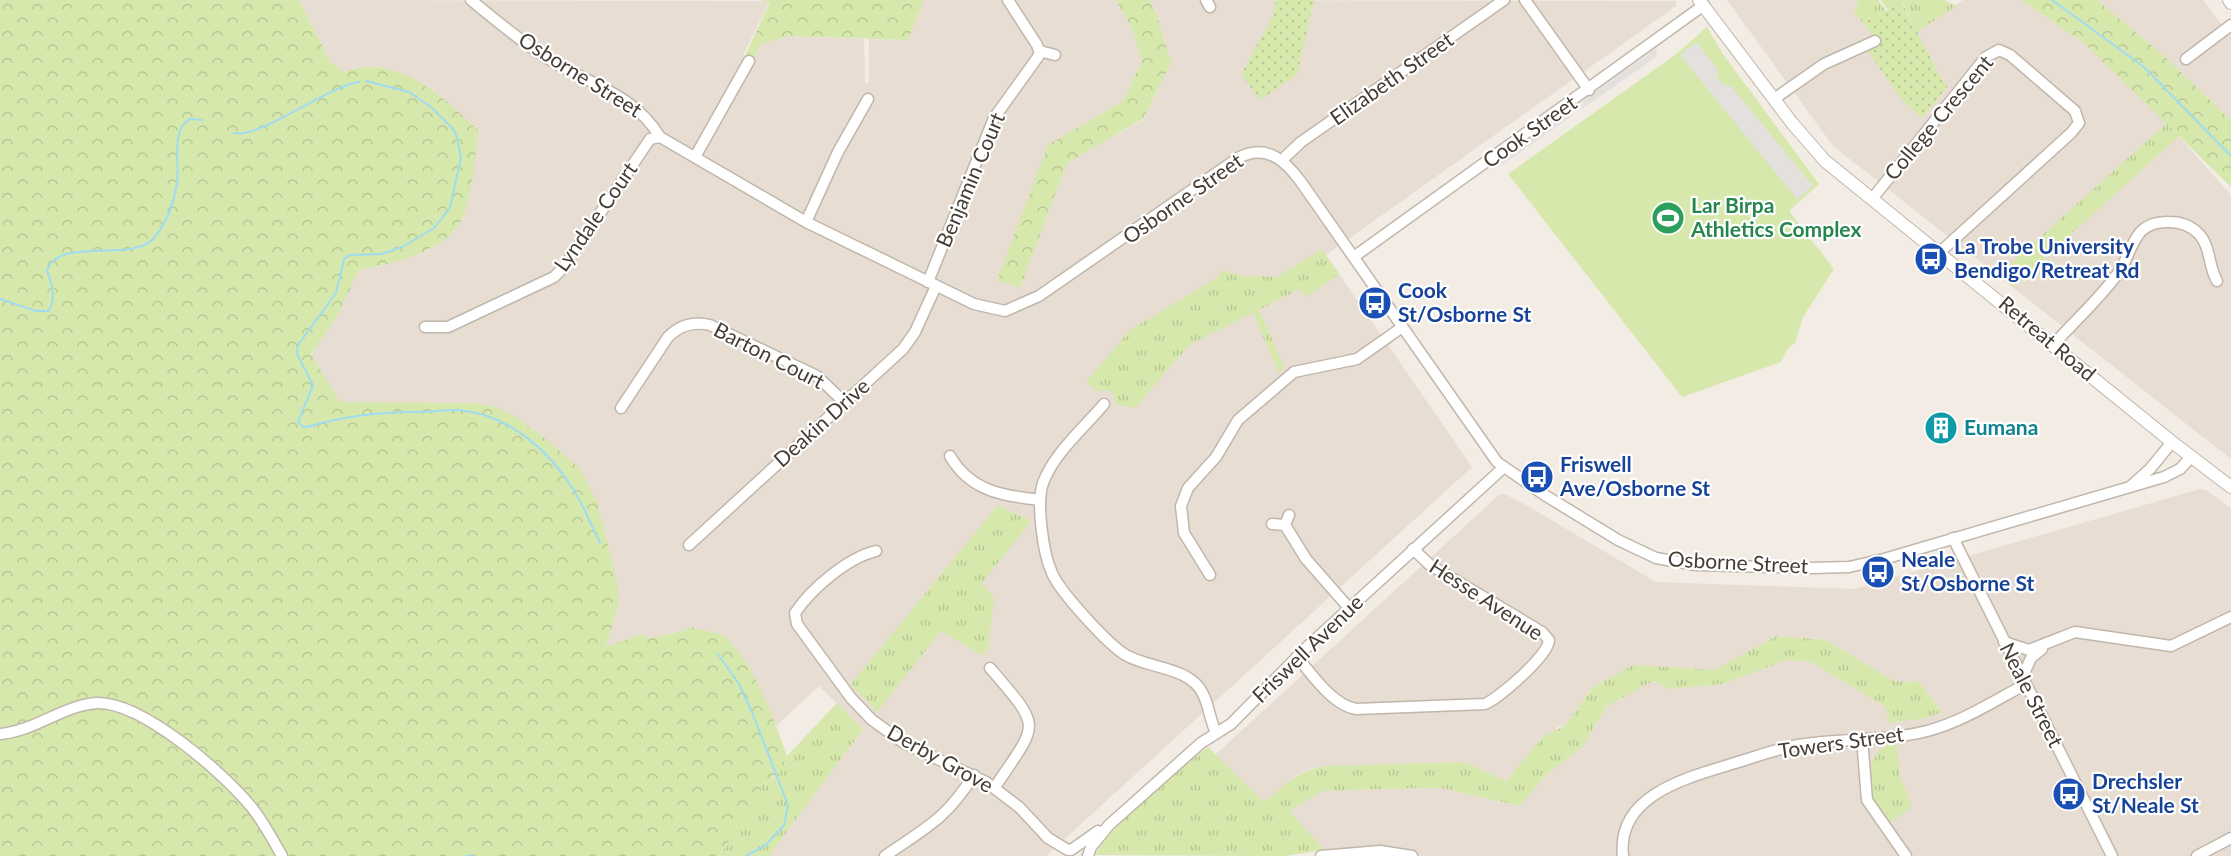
<svg xmlns="http://www.w3.org/2000/svg" width="2231" height="856" font-family="Lato,sans-serif">
	<style>
		.residential { fill: #e7ddd3 }
		.grass { fill: url(#grass-tufts) }
		.forest { fill: url(#forest-crowns) }
		.park { fill: url(#park-dots) }
		.garden { fill: #d6e8ac }
		.parking { fill: #e3e0dd }
		.lines { fill: none; stroke-linecap: round; stroke-linejoin: round }
		.stream { stroke: #9fdcf1; stroke-width: 2 }
		.minor-casing { stroke: #c1b6aa; stroke-width: 13 }
		.tertiary-casing { stroke: #c1b6aa; stroke-width: 14 }
		.minor { stroke: #fff; stroke-width: 10 }
		.tertiary { stroke: #fff; stroke-width: 12 }
		.labels { text-anchor: middle; stroke-width: 4.5; stroke-linejoin: round; paint-order: stroke }
		.street-label { font-size: 21px; fill: #453c34; stroke: #fff }
		.leisure-label { font-size: 21px; font-weight: bold; fill: #27864d; stroke: #fff; text-anchor: start }
		.transit-label { font-size: 21px; font-weight: bold; fill: #164399; stroke: #fff; text-anchor: start }
		.culture-label { font-size: 21px; font-weight: bold; fill: #0d838f; stroke: #fff; text-anchor: start }
	</style>
	<defs>
		<pattern id="grass-tufts" width="24" height="20" patternUnits="userSpaceOnUse" patternTransform="scale(1.5)"><rect width="24" height="20" fill="#d6e8ac"/><path d="M3 7l-1-3M5 7V3M7 7l1-3M15 17l-1-3M17 17v-4M19 17l1-3" fill="none" stroke="#b9c895"/></pattern>
		<pattern id="forest-crowns" width="20" height="18" patternUnits="userSpaceOnUse" patternTransform="scale(1.5)"><rect width="20" height="18" fill="#d6e8ac"/><path d="M2 6a3 3 0 1 1 6 0M12 15a3 3 0 1 1 6 0" fill="none" stroke="#b9c895"/></pattern>
		<pattern id="park-dots" width="8" height="8" patternUnits="userSpaceOnUse" patternTransform="scale(1.5)"><rect width="8" height="8" fill="#d6e8ac"/><path d="M2 2h.1M6 6h.1" fill="none" stroke="#b9c895" stroke-width="1.8" stroke-linecap="round"/></pattern>
	</defs>
	<rect width="100%" height="100%" fill="#f3ece5"/>
	<g class="residential">
		<path d="M299 0 770 1 743 55 755 57 761 44 789 36 864 39 865 83H869V39L908 40 924 0H1116L1131 27 1142 60 1123 101 1048 145 1020 288 1067 162 1143 120 1171 63 1156 12 1149 0 1676 1V6L1326 255 1472 467 1046 856H769L863 729 819 686 776 726 748 664 684 631 649 638 641 634 606 647 619 603 496 407 472 403H340L311 355 335 319 359 269 378 267 429 250 453 232 464 217 479 131 433 90 395 71 368 67 344 72 330 61Z"/>
		<path d="M1727 0H1855L1859 6 1854 10 1879 43 1942 80 1917 32 1963 0H2021L2084 43 2167 123 2231 195V459L1833 146Z"/>
		<path d="M2097 0H2203L2231 37V120L2162 54Z"/>
		<path d="M2200 489 2208 491 2231 509V856H1325L1324 850 1290 811 1322 791 1418 788H1442L1520 806 1546 775 1582 747 1607 706 1641 686 1653 681 1670 689 1723 684 1786 660 1811 662 1886 707 1888 723 1927 718 1942 712 1919 682 1894 681 1826 640 1776 636 1715 670 1633 665 1592 688 1566 725 1558 727 1505 781 1465 762 1326 766 1312 768 1296 776 1264 802 1215 755 1500 494H1505L1526 505 1656 582 1854 589Z"/>
	</g>
	<g class="grass">
		<path d="M1855 0H1878L1886 11 1863 23 1853 10 1859 6Z"/>
		<path d="M1881 0H1944L1956 6 1917 32 1903 3 1888 10Z"/>
		<path d="M2167 123 2179 136 2013 287 1998 275Z"/>
		<path d="M1322 249 1339 274 1306 297 1299 289 1259 310 1285 368 1279 373 1253 313 1189 345 1135 408 1117 405 1113 393 1106 390 1098 392 1086 382 1129 331 1221 275 1219 270 1244 276 1277 277Z"/>
		<path d="M998 505 1031 521 982 583 994 598 988 650 981 655 941 631 877 712 851 684Z"/>
		<path d="M1776 636 1826 640 1894 681 1919 682 1942 712 1927 718 1888 723 1886 707 1811 662 1786 660 1723 684 1670 689 1653 681 1607 706 1582 747 1546 775 1520 806 1442 788H1418L1322 791 1290 811 1324 850 1284 856 1096 855C1100 835 1187 762 1208 747L1264 802C1284 786 1300 769 1326 766L1465 762 1506 781 1544 736 1566 725 1592 688 1633 665 1715 670Z"/>
		<path d="M837 703 863 729 769 856H717L728 845 730 835 762 785 774 777 785 764 787 756Z"/>
		<path d="M1896 742 1900 775 1912 807 1888 824C1883 817 1875 808 1872 800 1864 778 1870 746 1896 742Z"/>
	</g>
	<g class="forest">
		<path d="M0 0H299L330 61 344 72C351 70 359 67 367 67 412 65 449 103 479 131 475 153 472 198 463 217 447 252 393 264 359 270L335 320 311 354 340 402 472 403 496 407 516 417 546 439 579 468 597 502 616 576 619 603 606 647 641 634 649 638 684 631 689 627 724 635 748 664 768 705 787 756 782 770 762 785 730 835 728 845 717 856H0Z"/>
		<path d="M760 0H924L908 40 789 36 761 44 755 57 745 56 770 2Z"/>
		<path d="M1116 0H1149L1156 12 1171 63 1143 119 1067 163 1020 288 997 280 1048 145 1123 101 1142 60 1131 27Z"/>
		<path d="M2021 0H2097L2162 54 2231 120V187L2084 43Z"/>
	</g>
	<g class="park">
		<path d="M1276 0H1314L1297 75 1260 100 1241 74 1273 16Z"/>
		<path d="M1902 3 1942 80 1948 86 1922 118 1902 100 1866 49 1879 43 1863 23Z"/>
	</g>
	<path class="garden" d="M1707 27 1722 53 1819 184 1789 211 1834 269 1803 317 1795 343 1788 348 1781 362 1682 397 1508 174 1675 55Z"/>
	<g class="parking">
		<path d="M1696 42 1717 68V77L1723 85 1731 86 1813 186 1797 199 1680 55Z"/>
		<path d="M1657 48 1656 57 1582 109 1583 101Z"/>
		<path d="M1573 108 1572 116 1502 165V158Z"/>
	</g>
	<g class="lines">
		<g class="stream">
			<path d="M2052 0 2144 67 2231 156"/>
			<path d="M366 81 409 92 431 107 453 129 457 137 461 158 450 208 434 228 402 247 382 254 350 255 344 259 336 293 298 345 297 354 313 385 298 422 303 427H307C344 416 377 412 415 412 429 412 443 410 457 410 506 413 548 449 573 489 584 506 591 525 600 543"/>
			<path d="M234 133C260 139 326 87 359 82"/>
			<path d="M0 299 36 311H48C57 300 51 283 47 270 60 236 130 263 153 239 166 225 174 202 177 184 180 165 170 129 190 119L202 120"/>
			<path d="M718 654 739 684 752 712 788 805 784 825 766 845 746 856"/>
			<path d="M466 856H473"/>
		</g>
		<g class="minor-casing">
			<g id="minor">
				<path d="M471 0C494 19 519 40 544 56 585 83 634 93 660 137L806 222 974 304 1005 311 1039 296 1238 158C1266 143 1285 160 1301 182L1497 462 1543 494 1618 540 1656 558 1696 565 1810 568 1849 567 1884 559 2164 477 2180 469 2191 457"/>
				<path d="M1206 0 1210 7"/>
				<path d="M1525 0 1589 90"/>
				<path d="M1040 51 1055 55"/>
				<path d="M2186 59 2231 25"/>
				<path d="M1774 99 1824 64 1875 41"/>
				<path d="M695 157 749 61"/>
				<path d="M1282 160 1301 142 1504 0"/>
				<path d="M1872 199 1986 57 1999 50 2010 55 2075 111 2079 123 2071 133 1939 253"/>
				<path d="M806 222 838 152 868 99"/>
				<path d="M1355 256 1704 5"/>
				<path d="M928 282 994 118 1040 54 1037 45 1008 0"/>
				<path d="M425 327H448L554 277 564 267 650 139 660 137"/>
				<path d="M2054 344C2074 322 2098 300 2116 276 2134 254 2130 220 2170 222 2181 222 2191 226 2199 234 2211 247 2208 266 2217 281"/>
				<path d="M1104 404C1084 428 1054 453 1043 483 1036 503 1043 553 1052 573 1060 592 1106 642 1124 654 1147 669 1190 666 1203 694 1209 706 1210 720 1216 733"/>
				<path d="M621 408 668 337C680 325 693 321 710 325L817 376 845 403"/>
				<path d="M950 456C970 491 1003 496 1040 500"/>
				<path d="M2132 485 2150 469 2172 442"/>
				<path d="M1272 524 1285 525 1289 515"/>
				<path d="M1285 525 1306 559 1349 608"/>
				<path d="M1953 538 2112 856"/>
				<path d="M689 545 903 349 915 332 936 286"/>
				<path d="M876 551C847 558 811 589 795 613L797 624 851 698 872 720 904 743 986 782 1019 807 1048 838 1068 850"/>
				<path d="M1210 575 1184 533 1181 506 1188 488 1216 457 1238 420 1294 372 1357 359 1401 328"/>
				<path d="M2004 642 2029 650 2075 632 2171 646 2231 617"/>
				<path d="M1297 657C1312 674 1332 705 1356 709L1485 704C1499 698 1549 655 1549 640L1542 632 1430 565 1413 549"/>
				<path d="M990 668C1043 730 1039 721 995 787"/>
				<path d="M2022 678 2031 658 2042 649"/>
				<path d="M0 734C35 731 62 706 96 703 142 701 225 774 253 809 264 823 273 840 282 856"/>
				<path d="M1862 738 1867 800 1906 856"/>
				<path d="M1071 850 1098 831"/>
				<path d="M885 856C928 826 944 821 974 775"/>
				<path d="M1088 856 1091 847 1109 825 1201 743 1231 724 1307 647 1503 468"/>
				<path d="M1321 856 1380 851 1412 856"/>
				<path d="M1623 856C1616 794 1690 777 1735 763 1758 756 1781 747 1805 744 1845 738 1888 741 1927 731 1962 722 1994 701 2026 684"/>
				<path d="M2197 856 2231 838"/>
			</g>
		</g>
		<g class="tertiary-casing">
			<g id="tertiary">
				<path d="M1699 0 1792 123 1825 161 2172 442 2231 487"/>
				<path d="M2229 0 2231 3"/>
			</g>
		</g>
		<use href="#minor" class="minor"/>
		<use href="#tertiary" class="tertiary"/>
	</g>
	<defs>
		<g id="stadium-disc" transform="scale(1.725)"><circle r="9.5" fill="#2e9e5b" stroke="#fff"/><path d="M0-5a6.5 5 0 1 0 0 10a6.5 5 0 1 0 0-10ZM-3.5-1.8h7v3.6h-7Z" fill="#fff"/></g>
		<g id="bus-disc" transform="scale(1.725)"><circle r="9.5" fill="#1a4fb4" stroke="#fff"/><path d="M-5-6H5V4H4V6H2V4H-2V6H-4V4H-5ZM-3.5-4V0h7V-4ZM-3.5 1.2v1.5H-2V1.2ZM2 1.2v1.5H3.5V1.2Z" fill="#fff"/></g>
		<g id="building-disc" transform="scale(1.725)"><circle r="9.5" fill="#0f9aa8" stroke="#fff"/><path d="M-4-6H4V6H1V3H-1V6H-4ZM-2.5-4.3h1.7v1.8h-1.7ZM.8-4.3h1.7v1.8H.8ZM-2.5-1h1.7V.8h-1.7ZM.8-1h1.7V.8H.8Z" fill="#fff"/></g>
	</defs>
	<g fill-rule="evenodd">
		<use href="#stadium-disc" x="1668" y="218"/>
		<use href="#bus-disc" x="1931" y="259"/>
		<use href="#bus-disc" x="1375" y="303"/>
		<use href="#building-disc" x="1941" y="428"/>
		<use href="#bus-disc" x="1537" y="477"/>
		<use href="#bus-disc" x="1878" y="572"/>
		<use href="#bus-disc" x="2069" y="794"/>
	</g>
	<g class="labels">
		<g class="street-label">
			<text transform="translate(580 75) rotate(32)" y="7">Osborne Street</text>
			<text transform="translate(1392 79) rotate(-35)" y="7">Elizabeth Street</text>
			<text transform="translate(1939 118) rotate(-50)" y="7">College Crescent</text>
			<text transform="translate(1530 132) rotate(-35)" y="7">Cook Street</text>
			<text transform="translate(971 180) rotate(-67)" y="7">Benjamin Court</text>
			<text transform="translate(1183 199) rotate(-35)" y="7">Osborne Street</text>
			<text transform="translate(596 217) rotate(-55)" y="7">Lyndale Court</text>
			<text transform="translate(2047 339) rotate(40)" y="7">Retreat Road</text>
			<text transform="translate(769 356) rotate(27)" y="7">Barton Court</text>
			<text transform="translate(822 423) rotate(-42)" y="7">Deakin Drive</text>
			<text transform="translate(1738 563) rotate(3)" y="7">Osborne Street</text>
			<text transform="translate(1486 600) rotate(33)" y="7">Hesse Avenue</text>
			<text transform="translate(1308 649) rotate(-44)" y="7">Friswell Avenue</text>
			<text transform="translate(2031 695) rotate(63)" y="7">Neale Street</text>
			<text transform="translate(1841 743) rotate(-8)" y="7">Towers Street</text>
			<text transform="translate(940 759) rotate(29)" y="7">Derby Grove</text>
		</g>
		<g class="leisure-label">
			<text x="1691" y="213">Lar Birpa<tspan x="1691" dy="24">Athletics Complex</tspan></text>
		</g>
		<g class="transit-label">
			<text x="1954" y="254">La Trobe University<tspan x="1954" dy="24">Bendigo/Retreat Rd</tspan></text>
			<text x="1398" y="298">Cook<tspan x="1398" dy="24">St/Osborne St</tspan></text>
			<text x="1560" y="472">Friswell<tspan x="1560" dy="24">Ave/Osborne St</tspan></text>
			<text x="1901" y="567">Neale<tspan x="1901" dy="24">St/Osborne St</tspan></text>
			<text x="2092" y="789">Drechsler<tspan x="2092" dy="24">St/Neale St</tspan></text>
		</g>
		<g class="culture-label">
			<text x="1964" y="435">Eumana</text>
		</g>
	</g>
</svg>
